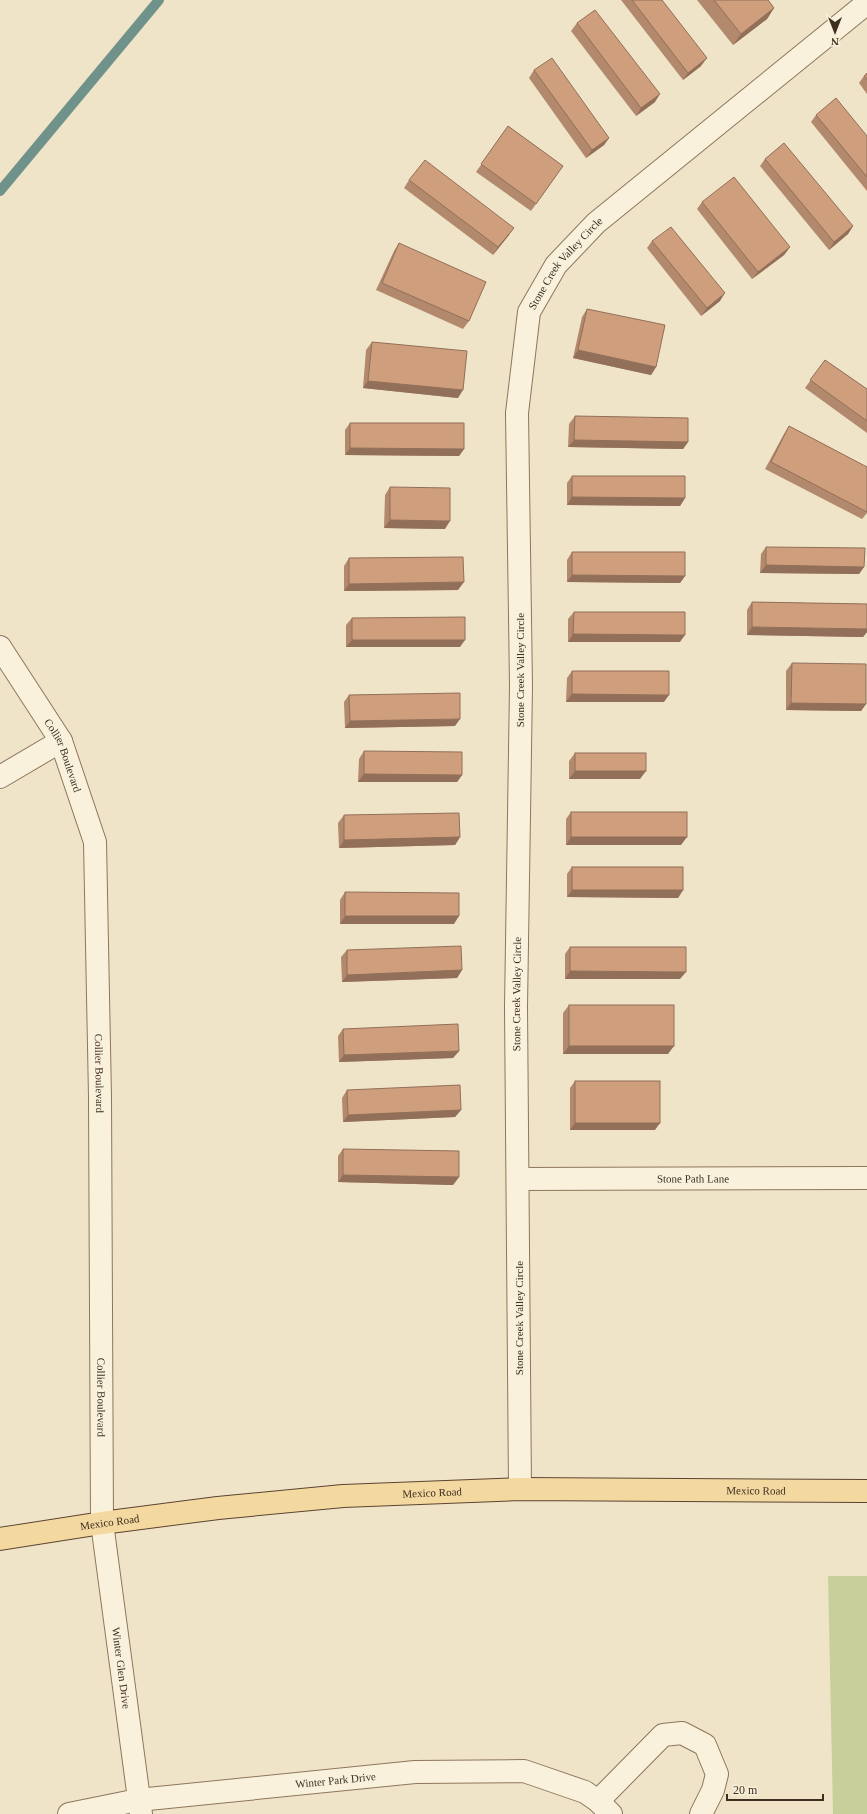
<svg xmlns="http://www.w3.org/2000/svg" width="867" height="1814" font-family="'Times New Roman',serif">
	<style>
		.green { fill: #c9cf9b }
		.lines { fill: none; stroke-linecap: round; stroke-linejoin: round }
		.stream { stroke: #6f938a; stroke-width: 10 }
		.street-casing { stroke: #8d765c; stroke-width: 24 }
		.primary-casing { stroke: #5b4430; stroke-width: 24 }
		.street { stroke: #faf1dc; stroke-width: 22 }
		.primary { stroke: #f3d9a0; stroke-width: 22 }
		.wall { fill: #b2896c }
		.shaded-wall { fill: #916f58 }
		.building { fill: #cf9f7d; stroke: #916f58 }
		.labels { text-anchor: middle; stroke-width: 3; stroke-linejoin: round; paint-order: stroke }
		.street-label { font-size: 11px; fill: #3d2e20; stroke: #f7eed8 }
	</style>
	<rect width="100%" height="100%" fill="#f0e4c8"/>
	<path class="green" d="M828 1576H867V1814H833Z"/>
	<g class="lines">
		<path class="stream" d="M0 191 159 0"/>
		<g class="street-casing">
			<g id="street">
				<path id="s1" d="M0 647 61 741 95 842 100 1097 102 1523 141 1814"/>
				<path d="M0 777 61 741"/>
				<path id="s2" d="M518 1179 867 1178"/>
				<path id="s3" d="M520 1489 516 1007 521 686 517 413 529 312 556 265 596 223 867 3"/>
				<path d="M598 1801 663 1735 682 1733 705 1745 717 1774 713 1790 701 1814"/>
				<path id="s4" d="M69 1814 138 1800 415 1772 524 1771 585 1792 598 1801 611 1814"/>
			</g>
		</g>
		<g class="primary-casing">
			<g id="primary">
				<path id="s5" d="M0 1539 102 1523 218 1508 343 1496 520 1489 867 1491"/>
			</g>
		</g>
		<use href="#street" class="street"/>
		<use href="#primary" class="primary"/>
	</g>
	<g class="wall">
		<path d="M621 0H662L701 66 683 80Z"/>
		<path d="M697 0H768L774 8 767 19 733 45Z"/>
		<path d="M577 23 655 102 636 116 571 31Z"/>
		<path d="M534 70 609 138 604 145 586 158 529 78Z"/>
		<path d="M867 73V94L859 83 864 76Z"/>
		<path d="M816 115 867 136V191L811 122Z"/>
		<path d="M508 126 563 166 531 211 476 172Z"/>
		<path d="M765 159 853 226 848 234 829 250 760 166Z"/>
		<path d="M409 180 509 235 493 255 404 188Z"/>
		<path d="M702 202 790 247 784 255 752 279 697 209Z"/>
		<path d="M652 241 720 301 701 316 647 248Z"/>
		<path d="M399 243 469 321 463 329 376 290 394 251Z"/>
		<path d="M587 309 656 367 651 375 573 358 582 317Z"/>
		<path d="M372 342 458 398 363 388 366 350Z"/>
		<path d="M825 360 867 389V433L805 388Z"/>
		<path d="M575 416 688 442 683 449 568 447 569 424Z"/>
		<path d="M350 423 464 449 459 456 345 455V430Z"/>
		<path d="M789 426 867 467V513L862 519 765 469 784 434Z"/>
		<path d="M572 476 685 498 680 506 567 505V483Z"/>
		<path d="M390 487 445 529 384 528 385 495Z"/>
		<path d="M766 547 864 567 859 574 760 573 761 554Z"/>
		<path d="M572 552 685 576 680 583 567 582V560Z"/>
		<path d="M349 558 458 590 344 591V566Z"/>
		<path d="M752 602 867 604V632L863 637 747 635V610Z"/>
		<path d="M574 612 680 642H568V619Z"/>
		<path d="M352 618 460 647H346V625Z"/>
		<path d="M792 663 866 704 861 711 786 710V671Z"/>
		<path d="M572 671 664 702H566L567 678Z"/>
		<path d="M349 695 455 726 345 728 344 702Z"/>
		<path d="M364 751 462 775 457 782H358L359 759Z"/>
		<path d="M575 753 640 779H569V761Z"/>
		<path d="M571 812 681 845H566V819Z"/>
		<path d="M344 815 460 837 455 845 339 848 338 823Z"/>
		<path d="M572 867 683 890 678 898 567 897V874Z"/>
		<path d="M345 892 454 924H340V900Z"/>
		<path d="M570 947 680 979H565V954Z"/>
		<path d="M347 950 462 970 457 978 342 982 341 957Z"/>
		<path d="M569 1005 668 1054H563V1013Z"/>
		<path d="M343 1029 459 1051 453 1058 339 1062 338 1036Z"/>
		<path d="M575 1081 655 1130H570V1088Z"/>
		<path d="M347 1090 461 1110 455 1117 343 1122 342 1098Z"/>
		<path d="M343 1149 459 1177 453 1185 338 1182V1156Z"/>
	</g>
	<g class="shaded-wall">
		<path d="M774 8 767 19 733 45 741 34Z"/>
		<path d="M707 58 701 66 683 80 688 73Z"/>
		<path d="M660 94 655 102 636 116 641 108Z"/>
		<path d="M609 138 604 145 586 158 592 150Z"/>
		<path d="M853 226 848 234 829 250 834 242Z"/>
		<path d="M514 228 509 235 493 255 498 247Z"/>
		<path d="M790 247 784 255 752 279 758 272Z"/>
		<path d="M725 293 720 301 701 316 707 308Z"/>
		<path d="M578 350 656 367 651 375 573 358Z"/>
		<path d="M368 381 463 390 458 398 363 388Z"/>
		<path d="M574 440 688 442 683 449 568 447Z"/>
		<path d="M350 448 464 449 459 456 345 455Z"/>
		<path d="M572 497 685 498 680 506 567 505Z"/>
		<path d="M390 520 450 521 445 529 384 528Z"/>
		<path d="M766 565 864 567 859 574 760 573Z"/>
		<path d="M572 575 685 576 680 583 567 582Z"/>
		<path d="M464 582 458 590 344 591 349 584Z"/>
		<path d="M752 627 867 629V632L863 637 747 635Z"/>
		<path d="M573 634 685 635 680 642H568Z"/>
		<path d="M352 640H465L460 647H346Z"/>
		<path d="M572 694 669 695 664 702H566Z"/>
		<path d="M791 703 866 704 861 711 786 710Z"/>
		<path d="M460 719 455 726 345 728 350 721Z"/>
		<path d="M575 771H646L640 779H569Z"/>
		<path d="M364 774 462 775 457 782H358Z"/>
		<path d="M460 837 455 845 339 848 344 840Z"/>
		<path d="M571 837H687L681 845H566Z"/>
		<path d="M572 890H683L678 898 567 897Z"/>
		<path d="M345 916H459L454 924H340Z"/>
		<path d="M462 970 457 978 342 982 347 975Z"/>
		<path d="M570 971 686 972 680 979H565Z"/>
		<path d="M569 1046H674L668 1054H563Z"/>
		<path d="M459 1051 453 1058 339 1062 344 1055Z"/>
		<path d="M461 1110 455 1117 343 1122 348 1115Z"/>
		<path d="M575 1123H660L655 1130H570Z"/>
		<path d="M343 1175 459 1177 453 1185 338 1182Z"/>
	</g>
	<g class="building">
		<path d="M632 0H662L707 58 688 73Z"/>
		<path d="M714 0H768L774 8 741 34Z"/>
		<path d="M595 10 660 94 641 108 577 23Z"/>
		<path d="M552 58 609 138 592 150 534 70Z"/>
		<path d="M867 73V80L864 76Z"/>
		<path d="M836 98 867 136V177L816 115Z"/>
		<path d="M508 126 563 166 536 204 481 164Z"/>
		<path d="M784 143 853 226 834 242 765 159Z"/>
		<path d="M425 160 514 228 498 247 409 180Z"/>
		<path d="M734 177 790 247 758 272 702 202Z"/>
		<path d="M671 227 725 293 707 308 652 241Z"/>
		<path d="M399 243 486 282 469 321 382 283Z"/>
		<path d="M587 309 665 325 656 367 578 350Z"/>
		<path d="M372 342 467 351 463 390 368 381Z"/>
		<path d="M825 360 867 389V421L810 380Z"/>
		<path d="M575 416 688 418V442L574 440Z"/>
		<path d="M350 423H464V449L350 448Z"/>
		<path d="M789 426 867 467V512L771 462Z"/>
		<path d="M572 476H685V498L572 497Z"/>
		<path d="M390 487 450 488V521L390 520Z"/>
		<path d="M766 547 865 548 864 567 766 565Z"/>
		<path d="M572 552H685V576L572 575Z"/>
		<path d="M463 557 464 582 349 584V558Z"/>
		<path d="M752 602 867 604V629L752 627Z"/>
		<path d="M574 612H685V635L573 634Z"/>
		<path d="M465 617V640H352V618Z"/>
		<path d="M792 663 866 664V704L791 703Z"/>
		<path d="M572 671H669V695L572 694Z"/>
		<path d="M460 693V719L350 721 349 695Z"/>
		<path d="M364 751 462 752V775L364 774Z"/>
		<rect x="575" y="753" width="71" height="18"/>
		<rect x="571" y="812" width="116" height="25"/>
		<path d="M459 813 460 837 344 840V815Z"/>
		<rect x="572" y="867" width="111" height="23"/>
		<path d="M345 892 459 893V916H345Z"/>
		<path d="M461 946 462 970 347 975V950Z"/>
		<path d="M570 947H686V972L570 971Z"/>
		<rect x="569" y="1005" width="105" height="41"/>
		<path d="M458 1024 459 1051 344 1055 343 1029Z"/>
		<rect x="575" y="1081" width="85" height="42"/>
		<path d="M460 1085 461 1110 348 1115 347 1090Z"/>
		<path d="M343 1149 459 1151V1177L343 1175Z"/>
	</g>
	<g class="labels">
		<g class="street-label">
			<text dy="4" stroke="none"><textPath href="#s3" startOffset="1239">Stone Creek Valley Circle</textPath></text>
			<text transform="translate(520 670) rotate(-90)" y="4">Stone Creek Valley Circle</text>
			<text dy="4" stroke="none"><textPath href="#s1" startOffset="126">Collier Boulevard</textPath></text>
			<text dy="4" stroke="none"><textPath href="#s3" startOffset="495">Stone Creek Valley Circle</textPath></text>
			<text dy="4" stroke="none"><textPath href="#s1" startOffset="450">Collier Boulevard</textPath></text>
			<text dy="4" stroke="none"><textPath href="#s2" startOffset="175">Stone Path Lane</textPath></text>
			<text transform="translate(519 1318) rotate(-90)" y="4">Stone Creek Valley Circle</text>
			<text dy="4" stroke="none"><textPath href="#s1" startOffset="774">Collier Boulevard</textPath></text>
			<text dy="4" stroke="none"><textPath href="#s5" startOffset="759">Mexico Road</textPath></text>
			<text dy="4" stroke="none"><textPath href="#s5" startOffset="435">Mexico Road</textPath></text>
			<text dy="4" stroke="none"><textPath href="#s5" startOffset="111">Mexico Road</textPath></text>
			<text dy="4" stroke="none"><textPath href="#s1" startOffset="1046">Winter Glen Drive</textPath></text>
			<text dy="4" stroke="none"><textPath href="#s4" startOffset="269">Winter Park Drive</textPath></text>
		</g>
	</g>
	<g transform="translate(835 32) rotate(180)" stroke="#f7eed8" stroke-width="3" paint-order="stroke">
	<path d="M0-3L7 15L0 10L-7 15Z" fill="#3d2e20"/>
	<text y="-6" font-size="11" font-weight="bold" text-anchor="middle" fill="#3d2e20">N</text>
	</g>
	<path d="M727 1794v6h96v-6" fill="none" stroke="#3d2e20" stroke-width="2"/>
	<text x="733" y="1794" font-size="12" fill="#3d2e20" stroke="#f7eed8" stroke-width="3" paint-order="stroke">20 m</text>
</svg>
